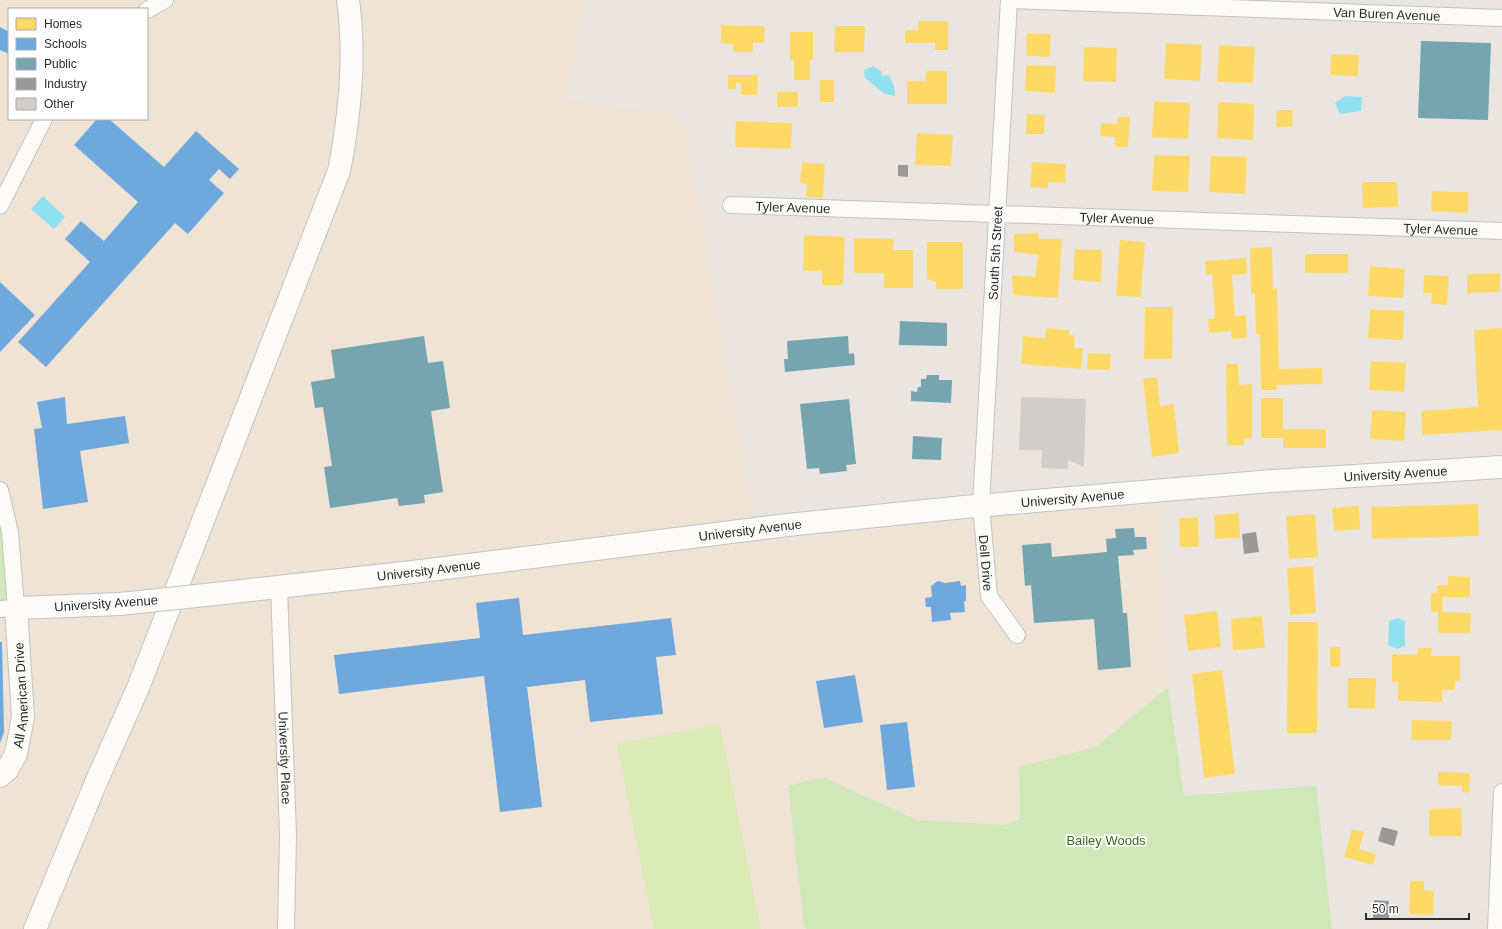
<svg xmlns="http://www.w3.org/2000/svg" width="1502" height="929" font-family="Helvetica,sans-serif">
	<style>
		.education { fill: #eee3d5; fill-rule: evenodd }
		.green { fill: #d0e7b8 }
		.pitch { fill: #dcebb5 }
		.water { fill: #90e1f0 }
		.homes { fill: #ffd966 }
		.schools { fill: #6fa8dc }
		.public { fill: #76a5af }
		.industry { fill: #999 }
		.building { fill: #d0cdca }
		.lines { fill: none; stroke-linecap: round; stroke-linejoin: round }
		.street-casing { stroke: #c3c2c3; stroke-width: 18 }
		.secondary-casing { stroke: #c3c2c3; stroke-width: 24 }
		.street { stroke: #fcfbfa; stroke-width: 16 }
		.secondary { stroke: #fcfbfa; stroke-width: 22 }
		.secondary-bridge-casing { stroke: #c3c2c3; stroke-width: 24; stroke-linecap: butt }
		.secondary-bridge { stroke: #fcfbfa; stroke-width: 22 }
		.labels { text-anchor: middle; stroke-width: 4; stroke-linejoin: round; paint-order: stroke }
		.street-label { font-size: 13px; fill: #2c2c2c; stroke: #fff }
		.park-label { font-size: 13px; fill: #316f15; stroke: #fff }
	</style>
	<rect width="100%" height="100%" fill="#eae5e1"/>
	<path class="education" d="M0 0H586L566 100 684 115 758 543 960 519 1160 504 1168 687 1096 747 1019 767 1020 819 1004 825 917 820 823 777 788 786 804 925 807 929H0ZM9 9H147V119H9Z"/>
	<g class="green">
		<path d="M0 490 16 608 0 609Z"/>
		<path d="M1168 687 1184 796 1316 786 1332 929H807L804 925 788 786 823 777 917 820 1004 825 1020 819 1019 767 1096 747Z"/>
	</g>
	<path class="pitch" d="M720 724 761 929H654L617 744Z"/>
	<g class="water">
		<path d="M873 66 881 71 882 76 889 75 894 86 895 96 885 94 865 78 864 70Z"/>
		<path d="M1345 96 1362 97 1361 111 1340 114 1335 103Z"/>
		<path d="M43 196 65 217 54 229 31 209Z"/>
		<path d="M1397 618 1405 621V646L1397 649 1388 645 1389 621Z"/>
	</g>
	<g class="homes">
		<path d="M918 21H948V50H935V43H905V30H918Z"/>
		<path d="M721 25 765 26 764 43H753V52H733V44L721 43Z"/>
		<path d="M835 26H865L864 52H834Z"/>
		<path d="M790 32H813V60H810V80H794V60H790Z"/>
		<path d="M1027 33 1051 34 1050 57 1026 56Z"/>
		<path d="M1166 43 1202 45 1200 81 1164 79Z"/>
		<path d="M1219 45 1255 47 1253 83 1217 82Z"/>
		<path d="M1084 47 1117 48 1116 82 1083 81Z"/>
		<path d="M1331 54 1359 55 1358 76 1330 75Z"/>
		<path d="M1026 65 1056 66 1055 93 1025 91Z"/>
		<path d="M926 71H947V104H907V81H925Z"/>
		<path d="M728 75H758L757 95H741V83H736V89H728Z"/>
		<rect x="820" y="80" width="14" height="22"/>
		<rect x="777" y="92" width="21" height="15"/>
		<path d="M1154 101 1190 103 1188 139 1152 137Z"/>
		<path d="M1218 102 1254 104 1253 140 1217 138Z"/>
		<path d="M1277 110H1293L1292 127H1276Z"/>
		<path d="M1027 114 1045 115 1044 134H1026Z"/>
		<path d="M1118 117H1130L1128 147H1115V137L1100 136 1101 123 1117 124Z"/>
		<path d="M736 121 792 123 791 149 735 147Z"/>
		<path d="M917 133 953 135 951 166 915 165Z"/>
		<path d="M1154 155 1190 156 1188 192 1152 191Z"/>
		<path d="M1211 156 1247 157 1245 194 1209 192Z"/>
		<path d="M802 162 825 164 823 198 806 197 807 184 800 183Z"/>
		<path d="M1032 162 1066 164 1065 183 1048 182V188L1030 187Z"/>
		<path d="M1362 182H1397L1398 207 1363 208Z"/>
		<path d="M1432 191 1468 192V213L1431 211Z"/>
		<path d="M1038 233 1039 239H1062L1058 298 1013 295 1012 275 1035 277 1038 255 1014 252V234Z"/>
		<path d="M804 235 845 237 843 285H822V271H803Z"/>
		<path d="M854 238 894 239 893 250H913V288H884V273H854Z"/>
		<path d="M1120 240 1145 242 1141 297 1116 296Z"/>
		<path d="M927 242H963V289H936V282L927 279Z"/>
		<path d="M1272 247 1273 289 1277 288 1279 369 1322 368 1323 384 1277 385V390H1261L1260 334H1256L1255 293H1251L1250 248Z"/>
		<path d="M1075 249 1102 250 1101 282 1073 280Z"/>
		<rect x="1305" y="254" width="43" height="19"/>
		<path d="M1246 258 1247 274 1232 275 1235 316 1246 315 1247 338 1232 339 1231 331 1209 333 1208 319 1215 318 1212 274 1206 275 1205 261Z"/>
		<path d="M1370 266 1405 269 1403 298 1368 296Z"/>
		<path d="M1500 273V292L1467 293V274Z"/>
		<path d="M1424 275 1449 276 1447 305 1431 304 1432 293H1423Z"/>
		<path d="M1145 307H1173L1172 359H1144Z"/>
		<path d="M1370 309 1404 311 1403 340 1368 338Z"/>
		<path d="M1046 328 1070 330 1069 335H1075L1074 348H1083L1081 369 1021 364 1023 336 1045 338Z"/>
		<path d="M1502 328V430L1422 435 1421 411 1478 407 1474 330Z"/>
		<path d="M1088 353 1111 354 1110 370 1087 369Z"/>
		<path d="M1371 361 1406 363 1404 392 1369 390Z"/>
		<path d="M1226 364H1238L1239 385 1252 384V438L1244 439V445H1227Z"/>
		<path d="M1157 377 1160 406 1174 404 1179 453 1152 457 1143 379Z"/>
		<path d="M1261 398H1283V429H1326V448H1283V438H1261Z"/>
		<path d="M1372 410 1406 412 1404 441 1370 439Z"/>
		<path d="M1478 504 1479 536 1372 539 1371 507Z"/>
		<path d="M1359 506 1360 529 1334 531 1332 508Z"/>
		<path d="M1239 513 1240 538 1215 539 1214 515Z"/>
		<path d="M1315 514 1318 557 1289 559 1286 516Z"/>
		<path d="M1198 517 1199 547H1180L1179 518Z"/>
		<path d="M1313 566 1316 613 1290 615 1287 568Z"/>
		<path d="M1448 576 1470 577V597H1443L1442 612 1471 613 1470 633H1438V612H1431V593H1437V585H1448Z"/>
		<path d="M1217 611 1221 647 1188 651 1184 615Z"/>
		<path d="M1262 616 1265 648 1233 650 1231 619Z"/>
		<path d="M1288 622H1318L1317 733H1287Z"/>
		<path d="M1330 647H1340L1341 667H1330Z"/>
		<path d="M1418 648H1432L1431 656H1460V681H1455V690H1442V702L1398 701V682H1392V654L1417 655Z"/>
		<path d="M1222 670 1235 774 1204 778 1192 674Z"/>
		<path d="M1348 678H1376L1375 709 1348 708Z"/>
		<path d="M1412 720 1452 721 1451 740H1411Z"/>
		<path d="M1438 772 1470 773 1469 793 1462 792V786L1438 785Z"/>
		<path d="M1461 808 1462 836H1429V809Z"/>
		<path d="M1352 829 1364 832 1359 849 1376 854 1373 865 1344 857Z"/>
		<path d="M1410 881H1424V890L1434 891 1433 915 1409 914Z"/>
	</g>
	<g class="schools">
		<path d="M0 27 9 32V54L0 50Z"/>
		<path d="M97 119H109L164 167 196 131 239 169 230 179 219 169 209 180 224 193 188 234 175 223 46 367 18 342 90 262 65 239 81 221 104 241 138 202 74 145Z"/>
		<path d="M0 282 35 315 0 352Z"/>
		<path d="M65 397 67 424 125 416 129 443 80 451 88 502 43 509 34 429 42 428 37 402Z"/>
		<path d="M938 581 945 583 960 581 961 586 966 585V601H964L965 612 950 613 951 620 932 622 931 607H926L925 598 932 597 931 586Z"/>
		<path d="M519 598 523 635 671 618 676 655 656 657 663 714 590 722 585 680 527 687 542 807 500 812 484 676 339 694 334 655 480 638 476 603Z"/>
		<path d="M0 642H2L4 732 0 743Z"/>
		<path d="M855 675 863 722 824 728 816 681Z"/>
		<path d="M907 722 915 787 887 790 880 725Z"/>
	</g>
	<g class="public">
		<path d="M1421 41 1491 43 1488 120 1418 118Z"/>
		<path d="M900 321 947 323V346L899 345Z"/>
		<path d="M424 336 428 363 443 361 450 408 431 411 443 492 424 495 425 503 399 506 397 498 330 508 324 467 332 466 323 407 315 408 311 382 335 378 331 350Z"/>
		<path d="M848 336 849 354 854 353 855 365 785 372 784 359H788L787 341Z"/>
		<path d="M927 375H939V380H952L951 403 911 401V391L917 392 918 387H921V379H926Z"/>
		<path d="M849 399 856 464 846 465 847 471 820 474 819 468 807 469 800 404Z"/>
		<path d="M913 436 942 438 941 460 912 459Z"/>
		<path d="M1134 528 1135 537H1146L1147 549 1133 550 1134 555 1118 556 1123 613H1127L1131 667 1098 670 1094 619 1034 623 1031 585 1025 586 1022 545 1051 543 1052 557 1107 552 1106 539 1116 538 1115 529Z"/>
	</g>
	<g class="industry">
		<path d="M898 165H908V177L898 176Z"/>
		<path d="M1256 532 1259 552 1244 554 1242 534Z"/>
		<path d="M1382 827 1398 831 1394 846 1378 841Z"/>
		<path d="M1374 900 1389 901V918H1373Z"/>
	</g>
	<path class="building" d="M1021 397 1086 399 1084 467 1068 460V469L1041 468 1042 450H1019Z"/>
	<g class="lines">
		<g class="street-casing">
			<g id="street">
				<path id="s1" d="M1009 0 981 505 989 596 1017 635"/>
				<path id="s2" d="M1009 0 1502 18"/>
				<path d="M147 10 165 0"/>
				<path id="s3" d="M731 205 1502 231"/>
				<path d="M0 206 44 119"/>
				<path d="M0 490 10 532 16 608 0 609"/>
				<path id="s4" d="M279 587 288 835 286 929"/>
				<path d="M1496 929 1502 792"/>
			</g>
		</g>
		<g class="secondary-casing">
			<g id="secondary">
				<path id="s5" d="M215 594 421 571 787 525 964 507 1272 481 1502 467"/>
				<path id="s6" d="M0 776 7 770 16 754 23 717 16 608 120 604"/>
				<path d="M35 929 97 780 138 688 339 171C350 115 356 57 348 0"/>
			</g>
		</g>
		<use href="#street" class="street"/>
		<use href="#secondary" class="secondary"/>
		<g class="secondary-bridge-casing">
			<path id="secondary-bridge" d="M120 604 215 594"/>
		</g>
		<use href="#secondary-bridge" class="secondary-bridge"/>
	</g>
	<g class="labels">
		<g class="street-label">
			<text dy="5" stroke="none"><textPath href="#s2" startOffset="378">Van Buren Avenue</textPath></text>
			<text dy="5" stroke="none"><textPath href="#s3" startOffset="62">Tyler Avenue</textPath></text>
			<text dy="5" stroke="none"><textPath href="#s3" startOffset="386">Tyler Avenue</textPath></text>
			<text dy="5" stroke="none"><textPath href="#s3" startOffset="710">Tyler Avenue</textPath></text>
			<text transform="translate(995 253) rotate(-87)" y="5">South 5th Street</text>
			<text dy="5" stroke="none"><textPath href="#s5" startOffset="1187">University Avenue</textPath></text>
			<text dy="5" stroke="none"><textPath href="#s5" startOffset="863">University Avenue</textPath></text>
			<text dy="5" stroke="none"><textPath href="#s5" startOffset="539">University Avenue</textPath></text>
			<text dy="5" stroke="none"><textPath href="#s1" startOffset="564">Dell Drive</textPath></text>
			<text dy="5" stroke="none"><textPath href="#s5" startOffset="215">University Avenue</textPath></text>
			<text transform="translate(106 603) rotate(-4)" y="5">University Avenue</text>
			<text dy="5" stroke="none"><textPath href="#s6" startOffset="87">All American Drive</textPath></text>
			<text dy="5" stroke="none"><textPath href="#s4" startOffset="171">University Place</textPath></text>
		</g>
		<g class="park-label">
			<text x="1106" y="845">Bailey Woods</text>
		</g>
	</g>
	<rect x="8" y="8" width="140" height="112" fill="#ffffff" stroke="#ababab"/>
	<rect x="16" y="18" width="20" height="12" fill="#ffd966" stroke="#ababab"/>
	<text x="44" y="28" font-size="12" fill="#2c2c2c">Homes</text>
	<rect x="16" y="38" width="20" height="12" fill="#6fa8dc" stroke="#ababab"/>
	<text x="44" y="48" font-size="12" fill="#2c2c2c">Schools</text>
	<rect x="16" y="58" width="20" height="12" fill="#76a5af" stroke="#ababab"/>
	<text x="44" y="68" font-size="12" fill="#2c2c2c">Public</text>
	<rect x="16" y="78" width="20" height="12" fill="#999999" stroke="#ababab"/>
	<text x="44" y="88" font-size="12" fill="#2c2c2c">Industry</text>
	<rect x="16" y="98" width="20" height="12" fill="#d0cdca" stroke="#ababab"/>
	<text x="44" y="108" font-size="12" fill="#2c2c2c">Other</text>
	<path d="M1366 913v6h103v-6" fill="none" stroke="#2c2c2c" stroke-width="2"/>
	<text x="1372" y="913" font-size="12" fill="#2c2c2c" stroke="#ffffff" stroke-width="3" paint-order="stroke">50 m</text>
</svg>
